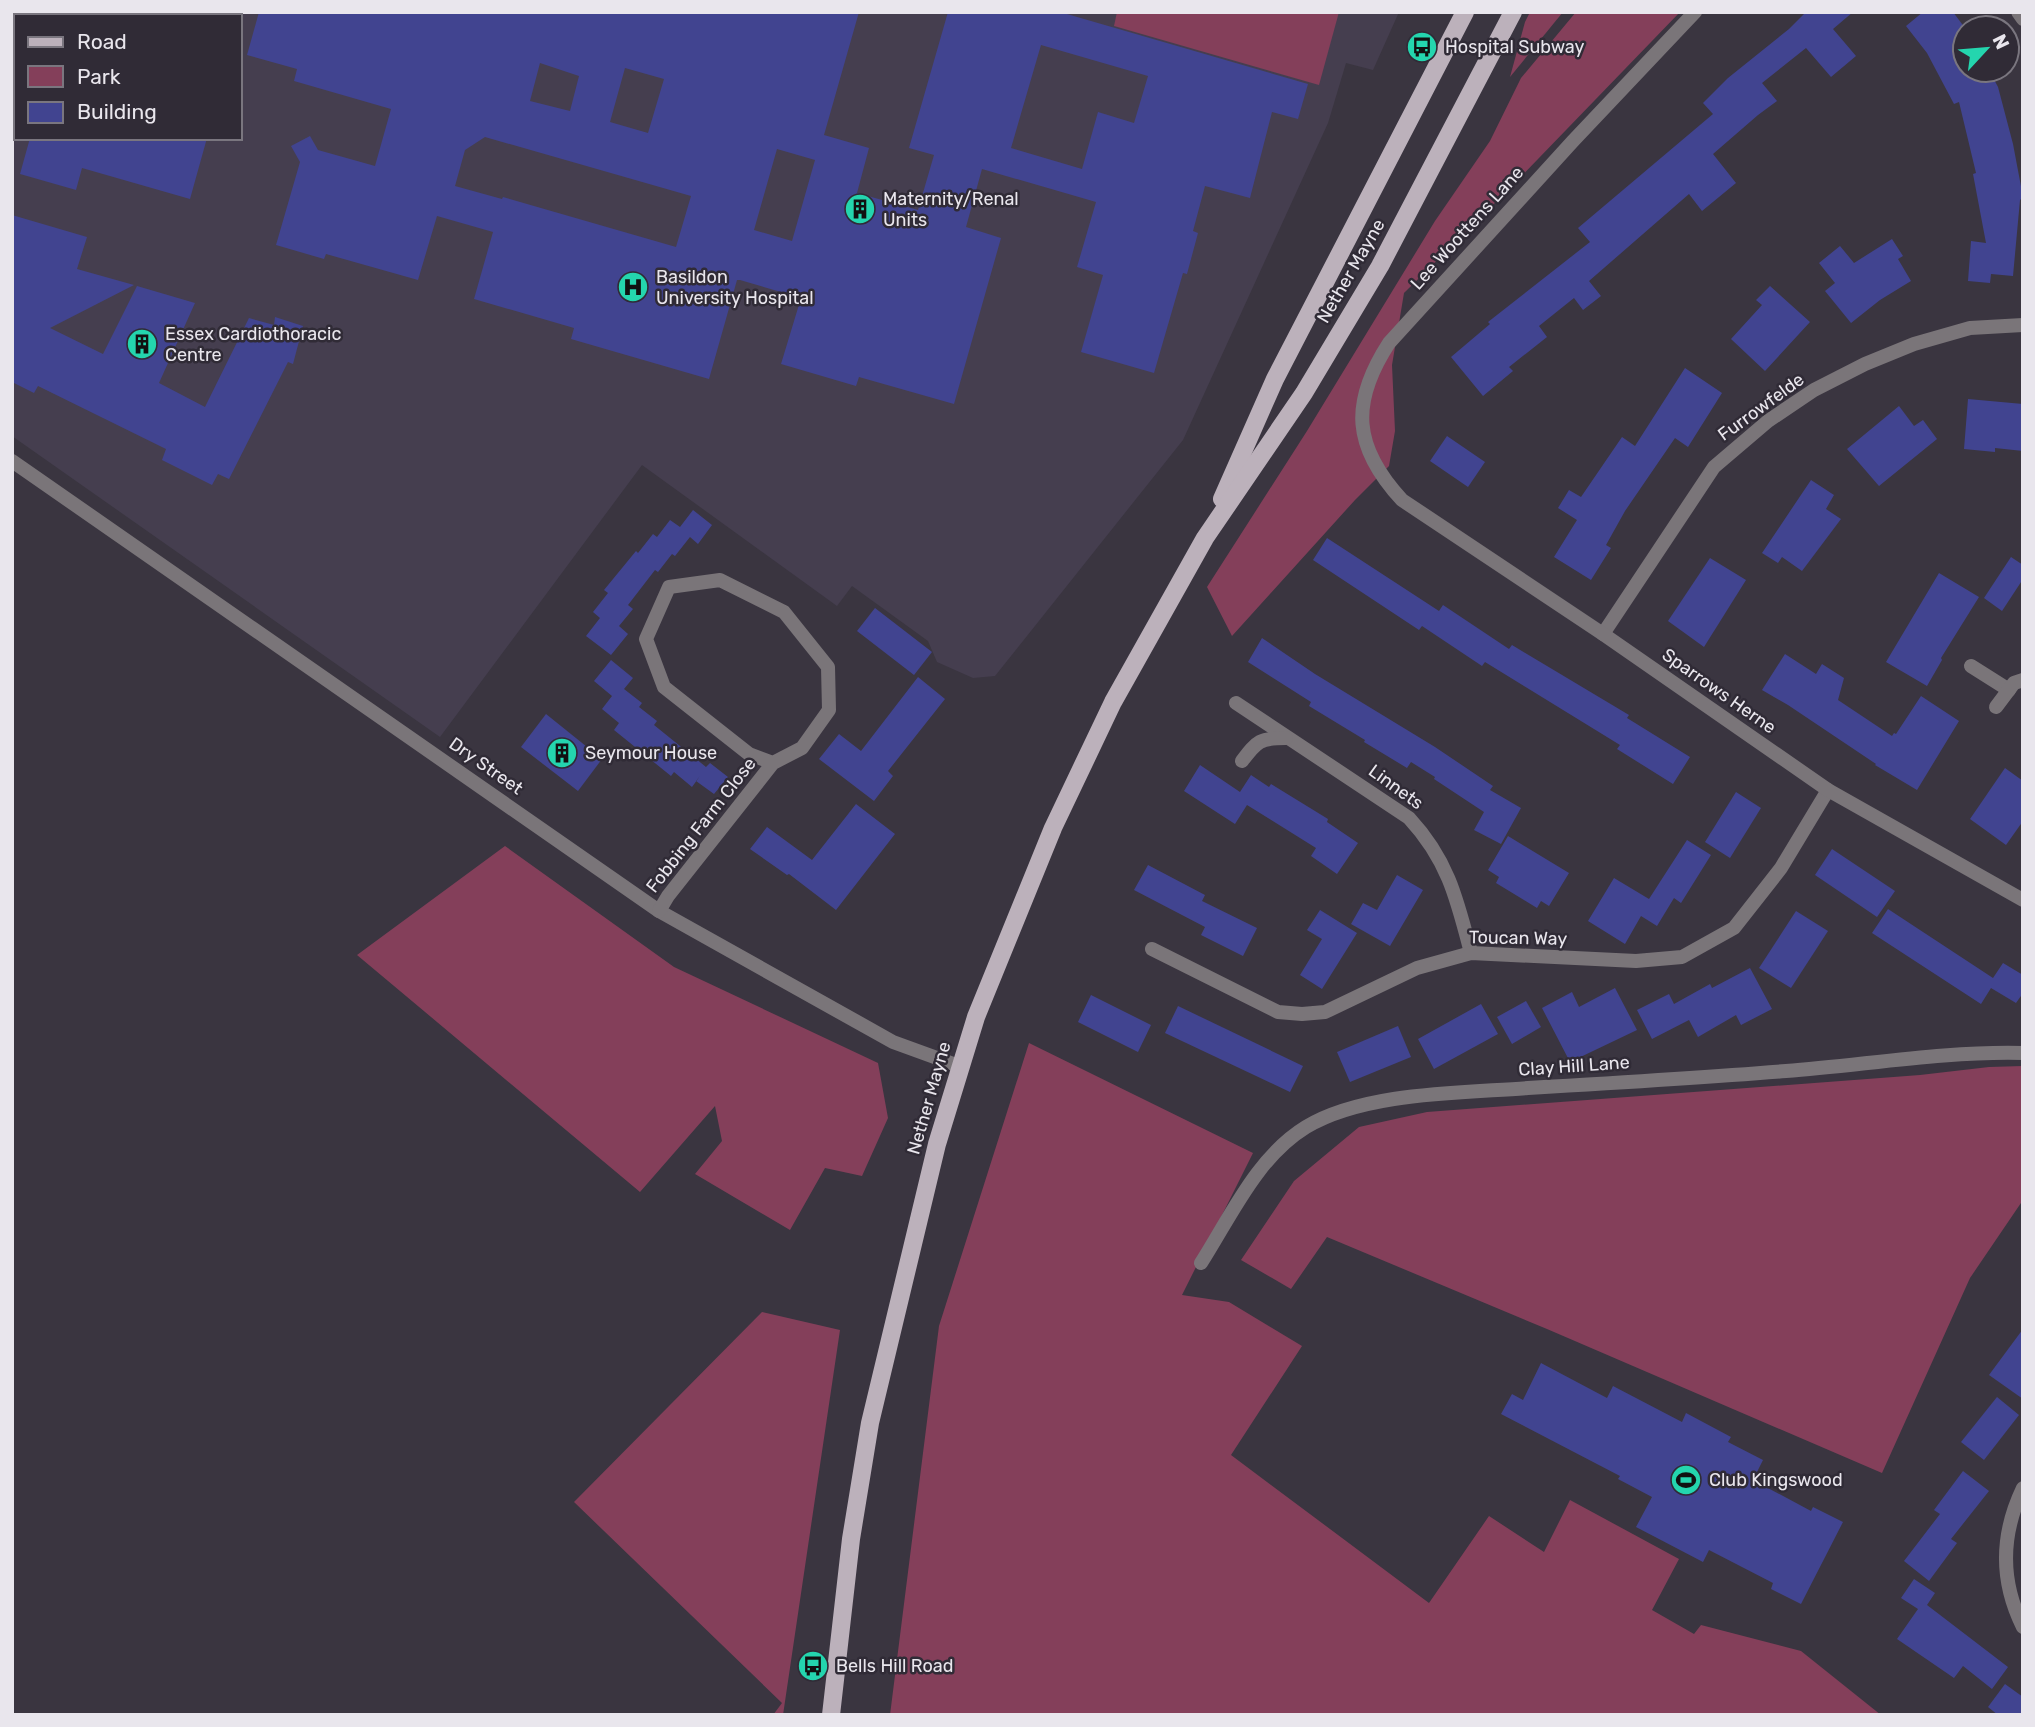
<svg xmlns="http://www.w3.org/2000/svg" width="2035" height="1727" font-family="Rubik,sans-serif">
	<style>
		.built { fill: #453e4f; fill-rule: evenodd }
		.green { fill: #843f5a }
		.building { fill: #414490; fill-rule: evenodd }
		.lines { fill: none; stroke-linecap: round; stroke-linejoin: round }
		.minor { stroke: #7a7579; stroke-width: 14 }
		.tertiary { stroke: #7a7579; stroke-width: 14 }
		.primary { stroke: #bcb1bb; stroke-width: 18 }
		.labels { text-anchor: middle; stroke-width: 5; stroke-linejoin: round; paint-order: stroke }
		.poi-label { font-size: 18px; fill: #e9e6ed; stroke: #302b36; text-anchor: start }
		.street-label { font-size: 18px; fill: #e9e6ed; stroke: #302b36 }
	</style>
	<rect width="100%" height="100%" fill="#3a3540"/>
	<path class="built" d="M12 12H1399L1373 70 1346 63 1328 123 1183 440 995 676 973 678 937 662 928 641 852 586 837 606 642 465 440 737 12 436ZM16 16H240V138H16Z"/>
	<g class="green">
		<path d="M1117 12H1339L1319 85 1114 26Z"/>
		<path d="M1530 12H1563L1510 77 1525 22Z"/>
		<path d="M1576 12H1680L1512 186 1404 293 1392 365 1395 431 1389 466 1355 500 1232 636 1207 587 1307 431 1435 221 1490 141 1521 78Z"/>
		<path d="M505 846 674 967 878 1063 888 1118 862 1176 825 1168 790 1230 695 1174 722 1141 715 1106 640 1192 357 955Z"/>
		<path d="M1029 1043 1253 1153 1182 1295 1229 1302 1302 1346 1231 1455 1429 1603 1489 1516 1544 1552 1570 1500 1679 1559 1652 1610 1694 1634 1701 1625 1801 1651 1881 1715H890L939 1326Z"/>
		<path d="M2023 1066V1200L1970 1278 1882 1473 1547 1329 1327 1237 1291 1289 1241 1260 1294 1181 1359 1127 1427 1112 1920 1075 1989 1067Z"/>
		<path d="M762 1312 840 1330 783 1715H773L782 1703 574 1502Z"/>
	</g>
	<g class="building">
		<path d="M259 12H859L824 135 869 148 857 193 918 210 934 155 909 148 948 12H1060L1308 84 1298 119 1272 112 1250 198 1205 186 1193 231 1198 233 1187 274 1183 273 1154 373 1081 352 1103 275 1077 267 1096 202 982 169 966 227 1001 238 954 404 859 377 856 386 781 364 801 298 740 280H737L709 379 571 339 574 328 474 299 493 232 437 216 418 280 326 254 324 259 276 245 300 162 291 146 310 136 318 150 375 166 391 109 294 81 297 69 247 55ZM1041 45 1148 76 1134 123 1098 112 1082 169 1011 148ZM540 63 579 76 570 111 530 101ZM625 68 664 79 648 133 610 122ZM485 137 691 196 676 247 503 197 502 199 455 186 465 150ZM777 149 815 160 792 241 754 230Z"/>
		<path d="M1806 12H1853L1833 29 1856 56 1831 77 1806 48 1762 83 1777 101 1758 115 1713 154 1736 183 1702 211 1689 194 1589 281 1601 296 1583 310 1574 298 1539 326 1547 337 1509 367 1513 371 1483 396 1451 357 1490 324 1488 322 1590 242 1578 228 1713 114 1703 103 1728 78 1789 29Z"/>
		<path d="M1923 12H1953L1965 28V70H1989L1998 87 2013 144 2023 197 2020 200 2013 276 1991 274 1990 283 1968 281 1971 241 1986 243 1973 174 1976 173 1959 102 1954 104 1927 53 1906 26Z"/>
		<path d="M30 138H207L190 199 82 168 76 190 20 174Z"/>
		<path d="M12 215 87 237 77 269 134 285 50 328 103 354 137 286 195 303 159 383 205 407 249 318 274 325 275 317 303 326 293 364 288 362 229 479 218 474 212 485 162 460 166 449 38 386 34 393 12 382Z"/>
		<path d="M1892 239 1903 256 1898 259 1911 281 1880 300 1851 323 1825 291 1835 283 1819 263 1840 246 1854 263Z"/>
		<path d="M1770 286 1810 322 1765 371 1731 339 1762 305 1756 300Z"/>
		<path d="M1685 368 1722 393 1688 447 1675 438 1625 511 1606 545 1611 548 1591 580 1554 557 1577 520 1558 508 1569 490 1581 497 1622 437 1635 446Z"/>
		<path d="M1968 399 2023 404V451L1995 448V452L1964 449Z"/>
		<path d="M1899 406 1914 426 1923 420 1937 439 1879 486 1847 449Z"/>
		<path d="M1447 436 1485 462 1468 487 1430 461Z"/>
		<path d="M1811 480 1834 495 1826 509 1841 519 1802 571 1782 557 1778 563 1762 553Z"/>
		<path d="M693 510 712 525 698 544 690 537 675 556 672 554 658 572 655 570 628 605 633 609 619 626 628 634 611 655 586 636 600 618 593 612 608 593 604 590 636 551 638 553 653 534 657 537 670 520 680 527Z"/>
		<path d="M1327 538 1439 611 1443 605 1509 649 1512 645 1629 715 1627 718 1690 757 1673 784 1617 749 1620 745 1485 662 1482 666 1422 626 1419 630 1313 560Z"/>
		<path d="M2011 557 2023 565V579L2002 611 1984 598Z"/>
		<path d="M1710 558 1746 580 1704 647 1668 621Z"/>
		<path d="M1939 573 1979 597 1941 658 1942 660 1927 686 1886 662Z"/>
		<path d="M875 608 932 652 914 675 857 631Z"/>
		<path d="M1262 638 1315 674 1435 747 1493 786 1490 790 1521 808 1501 844 1474 830 1484 812 1434 779 1435 777 1411 762 1407 768 1364 742 1365 740 1309 706 1311 702 1248 662Z"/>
		<path d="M1785 654 1816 674 1822 664 1844 678 1838 700 1892 736 1894 733 1896 734 1921 696 1959 721 1917 790 1875 765 1876 764 1788 705 1762 690Z"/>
		<path d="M611 660 633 678 624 689 642 703 639 707 657 721 654 725 706 767 710 763 728 777 714 794 696 781 700 776 692 787 674 772 671 776 614 730 619 723 602 709 612 696 594 681Z"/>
		<path d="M918 677 945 699 888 771 893 776 874 801 819 759 839 734 861 751Z"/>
		<path d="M546 714 602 759 578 791 521 747Z"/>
		<path d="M1200 765 1240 792 1251 775 1269 787 1271 784 1328 819 1327 822 1358 843 1337 874 1311 856 1316 848 1247 805 1235 824 1184 791Z"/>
		<path d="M2005 768 2023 781V821L2006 845 1970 819Z"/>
		<path d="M1736 792 1761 808 1730 858 1705 842Z"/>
		<path d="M856 804 895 834 836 910 789 874 787 875 750 849 767 827 812 860Z"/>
		<path d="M1508 836 1569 873 1549 906 1541 901 1537 908 1496 883 1499 877 1488 870Z"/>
		<path d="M1687 840 1711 855 1681 903 1674 898 1657 926 1641 916 1625 944 1588 921 1614 878 1649 899Z"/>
		<path d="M1832 849 1895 891 1877 917 1815 875Z"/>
		<path d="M1148 865 1205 895 1202 901 1257 928 1243 956 1201 935 1205 927 1134 890Z"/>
		<path d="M1397 875 1423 890 1390 946 1351 924 1363 903 1377 910Z"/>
		<path d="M1888 909 1993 978 2003 963 2023 975V993L2016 1003 1991 988 1981 1004 1872 933Z"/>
		<path d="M1320 910 1357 933 1322 989 1300 975 1322 939 1307 930Z"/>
		<path d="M1796 911 1828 931 1791 988 1759 968Z"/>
		<path d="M1750 968 1772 1009 1741 1025 1736 1015 1698 1037 1689 1020 1652 1039 1637 1010 1669 994 1674 1004 1710 984 1712 988Z"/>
		<path d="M1615 988 1637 1030 1570 1062 1542 1008 1572 992 1579 1007Z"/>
		<path d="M1091 995 1151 1025 1138 1052 1078 1022Z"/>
		<path d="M1526 1001 1541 1027 1512 1044 1497 1017Z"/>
		<path d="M1481 1004 1498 1034 1434 1069 1418 1039Z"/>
		<path d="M1178 1006 1303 1066 1290 1092 1165 1033Z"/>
		<path d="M1398 1026 1411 1057 1350 1082 1337 1052Z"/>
		<path d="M2023 1329V1399L1989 1375Z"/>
		<path d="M1541 1363 1607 1398 1613 1386 1682 1422 1686 1413 1731 1437 1728 1442 1763 1460 1753 1480 1811 1511 1813 1507 1843 1522 1801 1604 1771 1589 1773 1583 1709 1550 1703 1562 1636 1527 1652 1497 1618 1479 1620 1476 1501 1414 1512 1394 1523 1400Z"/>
		<path d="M1997 1397 2019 1415 1984 1460 1961 1442Z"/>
		<path d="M1963 1471 1989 1491 1951 1539 1957 1543 1929 1581 1904 1561 1940 1514 1934 1510Z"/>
		<path d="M1914 1579 1935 1593 1927 1605 2008 1667 1992 1689 1963 1666 1954 1678 1897 1639 1918 1609 1901 1598Z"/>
		<path d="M2005 1684 2023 1697V1715H1998L1988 1707Z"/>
	</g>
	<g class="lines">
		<g class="minor">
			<path d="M2018 12 2023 19"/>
			<path d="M12 461 659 911 893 1042 959 1066"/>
			<path d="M1603 634 1714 467 1768 421 1814 390 1865 364 1914 344 1970 328 2023 325"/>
			<path d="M1971 666 2009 690"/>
			<path d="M1236 703 1409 818C1448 860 1457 899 1471 953"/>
			<path d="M1996 707 2014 683 2023 680"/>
			<path d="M1242 761C1257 741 1260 738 1286 738"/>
			<path d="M659 911 668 896 773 763 749 754 664 687 646 639 669 587 720 580 784 612 828 667 829 710 802 748 773 763"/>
			<path d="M1152 949 1278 1012 1302 1014 1325 1012 1417 968 1471 953 1636 961 1682 957 1734 928 1781 868 1828 790"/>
			<path d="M1201 1263C1231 1216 1257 1157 1306 1127 1364 1092 1461 1093 1528 1088 1614 1083 1700 1078 1786 1071 1865 1065 1944 1051 2023 1053"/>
			<path d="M2023 1488C2001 1534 2000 1581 2023 1627"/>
		</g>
		<path class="tertiary" d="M1695 12 1573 141 1389 343C1350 403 1353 447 1402 500L1603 634 1828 790 2023 900"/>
		<g class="primary">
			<path d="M1222 499 1275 379 1465 12"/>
			<path d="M831 1715 851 1539 870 1423 937 1144 976 1017 1053 828 1113 702 1205 538 1304 393 1380 266 1513 12"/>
		</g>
	</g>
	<defs>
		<g id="bus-disc" transform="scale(1.575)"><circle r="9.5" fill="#24d5ae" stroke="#302b36"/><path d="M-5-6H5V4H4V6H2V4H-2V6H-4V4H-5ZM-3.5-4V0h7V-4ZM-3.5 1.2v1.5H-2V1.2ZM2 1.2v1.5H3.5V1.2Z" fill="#111"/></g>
		<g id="building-disc" transform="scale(1.575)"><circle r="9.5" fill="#24d5ae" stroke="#302b36"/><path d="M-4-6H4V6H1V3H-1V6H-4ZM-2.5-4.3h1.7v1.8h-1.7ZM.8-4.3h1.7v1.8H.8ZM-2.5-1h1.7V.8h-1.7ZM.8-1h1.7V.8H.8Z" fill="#111"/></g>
		<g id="hospital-disc" transform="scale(1.575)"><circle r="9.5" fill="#24d5ae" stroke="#302b36"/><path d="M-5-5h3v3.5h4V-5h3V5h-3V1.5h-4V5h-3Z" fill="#111"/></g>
		<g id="stadium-disc" transform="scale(1.575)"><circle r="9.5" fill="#24d5ae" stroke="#302b36"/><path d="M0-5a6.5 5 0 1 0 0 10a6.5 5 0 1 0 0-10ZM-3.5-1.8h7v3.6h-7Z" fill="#111"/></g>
	</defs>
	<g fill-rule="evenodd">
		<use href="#bus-disc" x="1422" y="47"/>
		<use href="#building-disc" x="860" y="209"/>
		<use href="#hospital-disc" x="633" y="287"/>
		<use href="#building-disc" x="142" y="344"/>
		<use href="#building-disc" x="562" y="753"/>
		<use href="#stadium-disc" x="1686" y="1480"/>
		<use href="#bus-disc" x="813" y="1666"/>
	</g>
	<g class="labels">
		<g class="poi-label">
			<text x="1445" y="53">Hospital Subway</text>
			<text x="883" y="205">Maternity/Renal<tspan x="883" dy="21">Units</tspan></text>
			<text x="656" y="283">Basildon<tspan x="656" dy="21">University Hospital</tspan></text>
			<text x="165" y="340">Essex Cardiothoracic<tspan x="165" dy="21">Centre</tspan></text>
			<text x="585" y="759">Seymour House</text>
			<text x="1709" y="1486">Club Kingswood</text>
			<text x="836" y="1672">Bells Hill Road</text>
		</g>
		<g class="street-label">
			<text transform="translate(1467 228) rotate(-48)" y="6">Lee Woottens Lane</text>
			<text transform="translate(1351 271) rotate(-60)" y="6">Nether Mayne</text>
			<text transform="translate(1761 407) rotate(-36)" y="6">Furrowfelde</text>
			<text transform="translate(1719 691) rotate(35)" y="6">Sparrows Herne</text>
			<text transform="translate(486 766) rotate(35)" y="6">Dry Street</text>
			<text transform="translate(1396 787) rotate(36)" y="6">Linnets</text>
			<text transform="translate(701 825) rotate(-52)" y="6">Fobbing Farm Close</text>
			<text transform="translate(1518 938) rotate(1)" y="6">Toucan Way</text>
			<text transform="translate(1574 1066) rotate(-4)" y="6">Clay Hill Lane</text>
			<text transform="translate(929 1098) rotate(-74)" y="6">Nether Mayne</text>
		</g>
	</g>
	<rect width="2035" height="1727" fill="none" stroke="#e9e6ed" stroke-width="28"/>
	<rect x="14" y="14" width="228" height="126" fill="#302b36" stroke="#7a767f" stroke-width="2"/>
	<rect x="28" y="37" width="35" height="10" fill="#bcb1bb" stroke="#7a767f" stroke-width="2"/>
	<text x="77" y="49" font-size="21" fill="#e9e6ed">Road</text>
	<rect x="28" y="66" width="35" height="21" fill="#843f5a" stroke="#7a767f" stroke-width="2"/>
	<text x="77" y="84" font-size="21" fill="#e9e6ed">Park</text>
	<rect x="28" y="102" width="35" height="21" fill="#414490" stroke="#7a767f" stroke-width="2"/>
	<text x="77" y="119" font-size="21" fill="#e9e6ed">Building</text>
	<g transform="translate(1986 49) rotate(64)"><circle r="33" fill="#302b36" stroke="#7a767f" stroke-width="2"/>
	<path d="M0-5L12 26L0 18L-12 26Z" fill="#24d5ae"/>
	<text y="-10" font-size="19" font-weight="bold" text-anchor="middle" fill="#e9e6ed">N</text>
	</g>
</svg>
